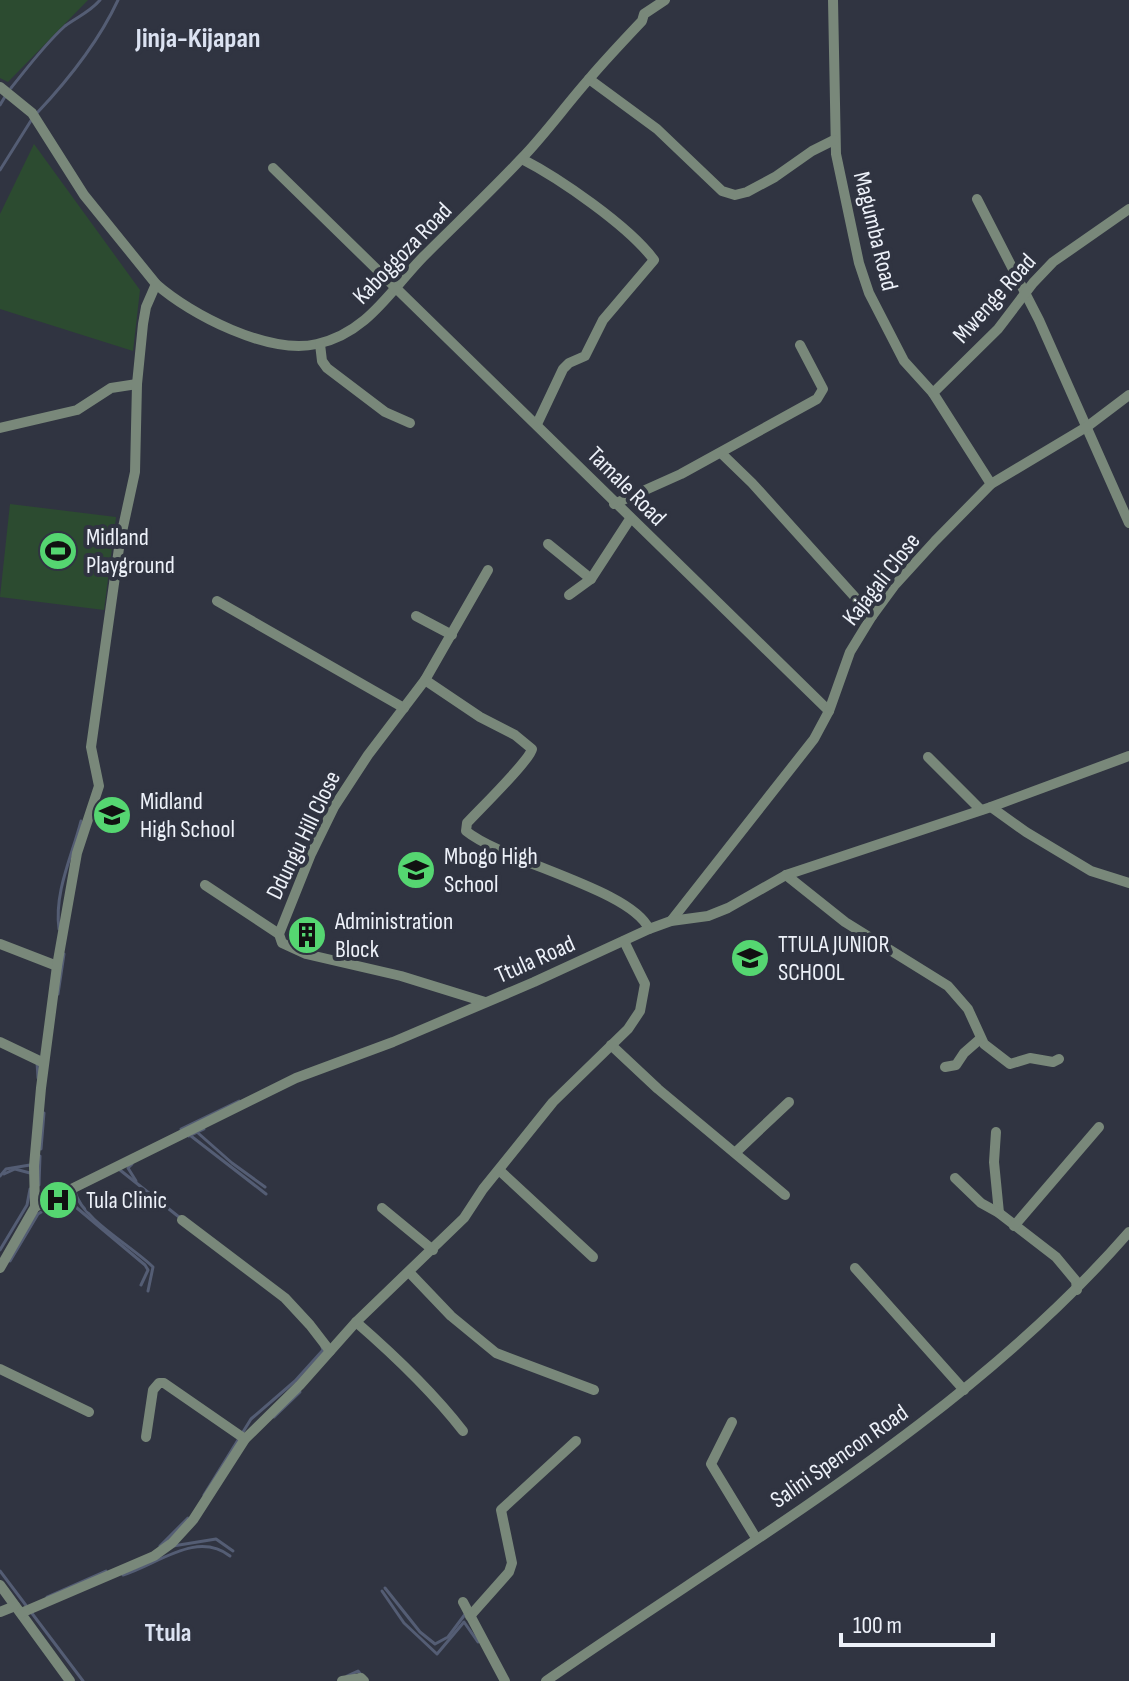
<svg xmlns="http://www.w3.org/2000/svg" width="1129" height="1681" font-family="'Sofia Sans Condensed',sans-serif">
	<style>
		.green { fill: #2c4b30 }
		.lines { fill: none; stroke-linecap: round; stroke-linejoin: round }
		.stream { stroke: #545d74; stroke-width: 3 }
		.minor { stroke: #79887a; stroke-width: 10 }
		.labels { text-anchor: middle; stroke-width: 8; stroke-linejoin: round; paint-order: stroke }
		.street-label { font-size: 24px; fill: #edf1f9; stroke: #303441 }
		.poi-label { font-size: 24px; fill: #edf1f9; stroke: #303441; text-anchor: start }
		.neighbourhood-label { font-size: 26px; font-weight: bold; fill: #dbe2f1; stroke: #303441 }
		.quarter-label { font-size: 28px; font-weight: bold; fill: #dbe2f1; stroke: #303441 }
	</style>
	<rect width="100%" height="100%" fill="#303441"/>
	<g class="green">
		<path d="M0 0H88L8 82 0 78Z"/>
		<path d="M34 144 140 290 133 351 0 309V214Z"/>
		<path d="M10 504 116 517 104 610 0 597Z"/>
	</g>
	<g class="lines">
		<g class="stream">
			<path d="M11 88C28 67 45 44 65 26 77 17 90 12 100 0"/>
			<path d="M0 105 6 95"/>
			<path d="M37 113C69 79 98 43 118 0"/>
			<path d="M0 170 32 119"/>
			<path d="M59 929C54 892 72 856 81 821"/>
			<path d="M58 994 64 954"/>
			<path d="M37 1062 38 1078"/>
			<path d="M181 1129 239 1101"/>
			<path d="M198 1133 232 1163 265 1187"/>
			<path d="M189 1136 204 1129"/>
			<path d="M191 1136 266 1194"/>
			<path d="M41 1149 44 1113"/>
			<path d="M132 1164 128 1168 136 1181"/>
			<path d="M120 1170 179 1217"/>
			<path d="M4 1174 15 1169 30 1173"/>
			<path d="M0 1176 6 1169 30 1165"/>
			<path d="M39 1185 40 1156"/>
			<path d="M75 1192C82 1219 132 1246 153 1267L148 1291"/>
			<path d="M65 1198 145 1265 148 1270 141 1285"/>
			<path d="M0 1250 27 1205 30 1189"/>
			<path d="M10 1261 38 1214 63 1199"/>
			<path d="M274 1417 300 1392"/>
			<path d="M204 1495 251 1419 295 1381 323 1350 322 1347"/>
			<path d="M160 1546 188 1518"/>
			<path d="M173 1546 216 1539 233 1551"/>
			<path d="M0 1571 83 1681"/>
			<path d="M123 1575C157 1565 196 1530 230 1556"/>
			<path d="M385 1588 420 1632 435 1644 448 1637 466 1613"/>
			<path d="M382 1591 404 1623 437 1654 464 1622 478 1642"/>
			<path d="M47 1597 106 1571"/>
			<path d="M347 1676 358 1671 363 1677"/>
		</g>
		<g class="minor">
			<path d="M833 0 836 154 859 263 869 293 904 361 933 393 991 484"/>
			<path d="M589 79 657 129 722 191 735 195 747 192 775 177 812 151 834 140"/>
			<path d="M0 87 32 113 84 195 156 284C191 315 269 355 317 344 367 333 390 291 423 257 456 224 490 192 522 158 546 133 566 105 589 79 606 59 624 40 642 21L644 14 665 0"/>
			<path d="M522 159C559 178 629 226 654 260L603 320 585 356 569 363 563 369 537 424"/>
			<path d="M273 168 829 711"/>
			<path d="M977 199 1039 320 1129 523"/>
			<path d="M320 344 322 361 327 368 385 412 410 423"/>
			<path d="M933 393 998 329 1033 283 1053 262 1129 209"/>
			<path d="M0 428 77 410 111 388 137 384"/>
			<path d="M721 453 752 483 872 616"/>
			<path d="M614 504 681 474 817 399 823 389 800 345"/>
			<path d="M548 544 591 579"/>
			<path d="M569 595 591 579 630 519"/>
			<path d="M217 601 404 708"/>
			<path d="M416 616 452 635"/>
			<path d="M425 680 480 717 515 735 532 749C530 760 479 810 467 823L466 831C504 862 631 889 649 929"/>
			<path d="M928 757 981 810"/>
			<path d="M991 807 1026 832 1091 871 1129 883"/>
			<path d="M786 875 845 922 948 986 968 1009 984 1044 1010 1064 1030 1058 1053 1062 1059 1059"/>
			<path d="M205 885 279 934"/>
			<path d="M671 921 814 739 829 711 850 652 872 616 894 586 935 541 991 484 1088 426 1129 395"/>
			<path d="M0 944 57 966"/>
			<path d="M485 1002 401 976 306 954 282 943 279 934 311 854 334 807 368 755 425 680 488 570"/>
			<path d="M0 1042 44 1063"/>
			<path d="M611 1045 658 1089 785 1195"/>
			<path d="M945 1067 956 1065 964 1053 980 1039"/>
			<path d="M996 1132 994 1162 999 1213"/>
			<path d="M736 1152 789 1102"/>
			<path d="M499 1170 593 1257"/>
			<path d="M955 1178 981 1203 999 1213 1056 1257 1076 1281 1077 1290"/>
			<path d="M35 1207 34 1166 41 1088 57 966 77 853 99 786 91 747 120 541 135 472 137 384 143 324 146 307 156 284"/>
			<path d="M382 1208 433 1250"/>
			<path d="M182 1220 285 1298 310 1325 330 1351"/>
			<path d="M1014 1226 1099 1127"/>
			<path d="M0 1268 35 1207 296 1078 393 1042 534 982 649 929 671 921 708 916 728 908 786 875 991 807 1129 756"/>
			<path d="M855 1268 964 1390"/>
			<path d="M409 1272 451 1316 496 1353 594 1390"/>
			<path d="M356 1322C394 1355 432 1391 463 1431"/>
			<path d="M0 1369 89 1412"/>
			<path d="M732 1422 711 1464 756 1538"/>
			<path d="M146 1437 153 1390 159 1383H164L245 1439"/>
			<path d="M0 1585 70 1681"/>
			<path d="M463 1602 505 1681"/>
			<path d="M0 1612 15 1606"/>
			<path d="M21 1613 154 1556 172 1543 193 1520 245 1439 300 1385 356 1322 464 1218 483 1189 553 1102 628 1029 640 1011 645 984 624 941"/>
			<path d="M470 1616 509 1572 512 1563 501 1510 576 1441"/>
			<path d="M342 1681 361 1678 364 1681"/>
			<path d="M546 1681C747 1541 967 1418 1129 1232"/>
		</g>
	</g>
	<defs>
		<g id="stadium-disc" transform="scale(2)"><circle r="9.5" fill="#55d671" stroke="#303441"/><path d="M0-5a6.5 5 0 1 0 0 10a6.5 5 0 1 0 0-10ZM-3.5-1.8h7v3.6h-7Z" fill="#111"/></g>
		<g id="school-disc" transform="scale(2)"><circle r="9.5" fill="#55d671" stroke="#303441"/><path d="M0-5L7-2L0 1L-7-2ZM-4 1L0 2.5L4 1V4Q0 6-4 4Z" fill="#111"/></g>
		<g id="building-disc" transform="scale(2)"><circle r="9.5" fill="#55d671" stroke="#303441"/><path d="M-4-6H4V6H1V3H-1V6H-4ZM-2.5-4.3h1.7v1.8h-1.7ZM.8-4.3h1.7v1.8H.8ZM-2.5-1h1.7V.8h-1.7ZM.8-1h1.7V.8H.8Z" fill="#111"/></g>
		<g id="hospital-disc" transform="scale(2)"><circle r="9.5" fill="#55d671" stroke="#303441"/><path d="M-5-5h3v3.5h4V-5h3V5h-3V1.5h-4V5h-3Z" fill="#111"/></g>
	</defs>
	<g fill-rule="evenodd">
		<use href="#stadium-disc" x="58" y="551"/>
		<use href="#school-disc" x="112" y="815"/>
		<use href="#school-disc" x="416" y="870"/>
		<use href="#building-disc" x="307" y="935"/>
		<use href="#school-disc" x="750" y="958"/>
		<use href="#hospital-disc" x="58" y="1200"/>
	</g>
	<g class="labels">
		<g class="street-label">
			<text transform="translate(876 231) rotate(76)" y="8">Magumba Road</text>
			<text transform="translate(402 253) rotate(-46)" y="8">Kaboggoza Road</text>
			<text transform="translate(994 298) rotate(-48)" y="8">Mwenge Road</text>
			<text transform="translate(627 486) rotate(45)" y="8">Tamale Road</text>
			<text transform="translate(881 579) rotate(-52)" y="8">Kajagali Close</text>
			<text transform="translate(303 835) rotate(-64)" y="8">Ddungu Hill Close</text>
			<text transform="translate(535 959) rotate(-24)" y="8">Ttula Road</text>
			<text transform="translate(839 1456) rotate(-35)" y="8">Salini Spencon Road</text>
		</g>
		<g class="poi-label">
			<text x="86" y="545">Midland<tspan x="86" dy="28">Playground</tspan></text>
			<text x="140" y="809">Midland<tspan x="140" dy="28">High School</tspan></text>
			<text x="444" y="864">Mbogo High<tspan x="444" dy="28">School</tspan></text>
			<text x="335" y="929">Administration<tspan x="335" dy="28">Block</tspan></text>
			<text x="778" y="952">TTULA JUNIOR<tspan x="778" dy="28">SCHOOL</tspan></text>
			<text x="86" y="1208">Tula Clinic</text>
		</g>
		<g class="neighbourhood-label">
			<text x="168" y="1641">Ttula</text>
		</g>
		<g class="quarter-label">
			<text x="198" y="47">Jinja-Kijapan</text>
		</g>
	</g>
	<path d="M841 1633v12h152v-12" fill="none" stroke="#edf1f9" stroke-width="4"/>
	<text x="853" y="1633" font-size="24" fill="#edf1f9" stroke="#303441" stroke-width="6" paint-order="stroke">100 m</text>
</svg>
